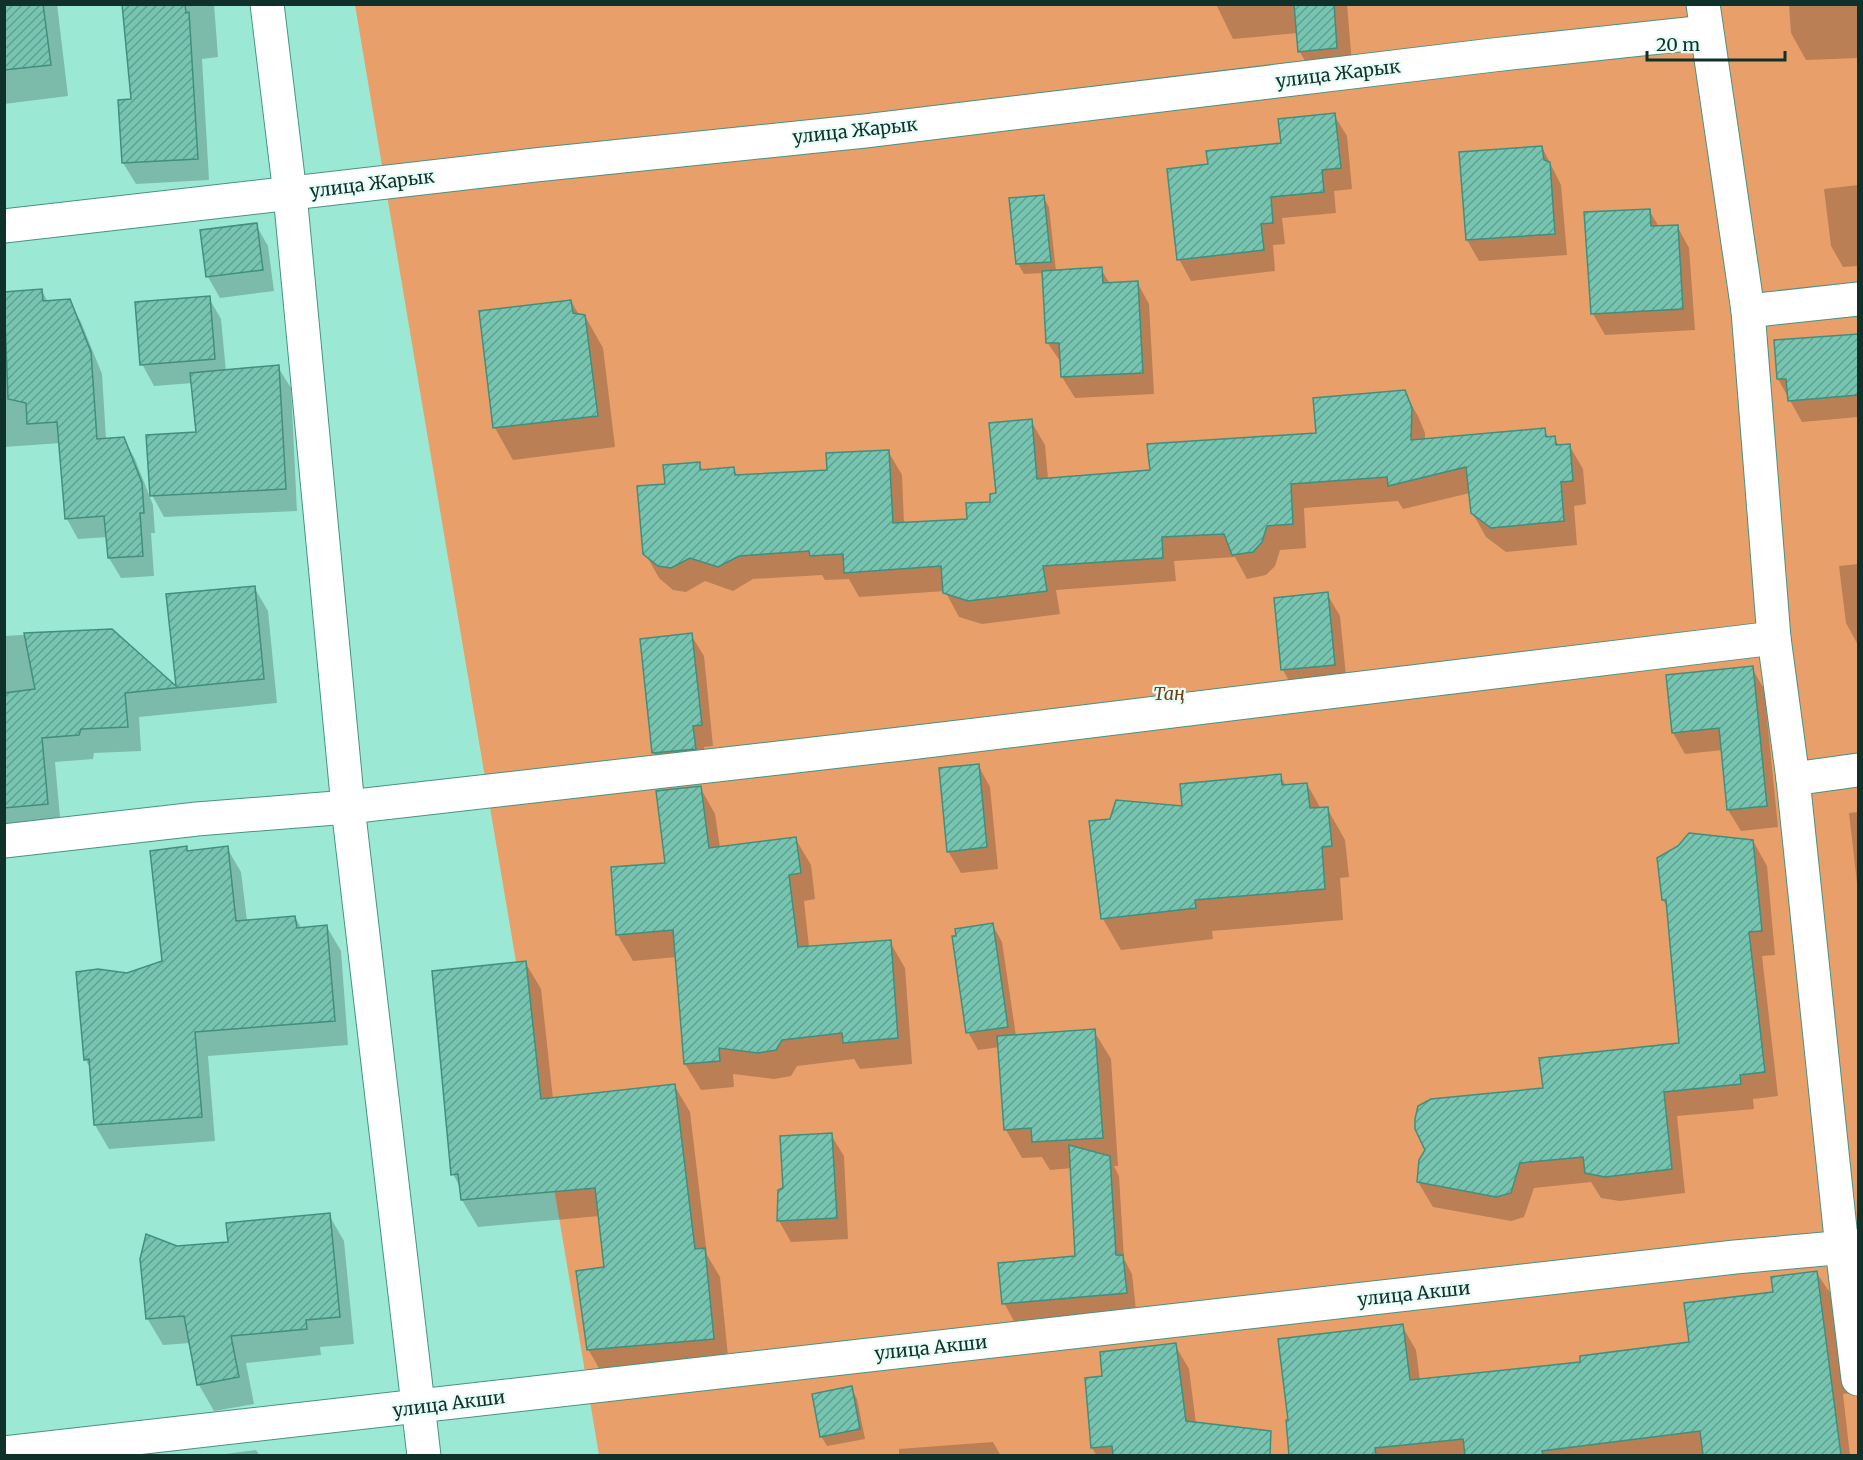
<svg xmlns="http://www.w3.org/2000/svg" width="1863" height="1460" font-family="Merriweather,serif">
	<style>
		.green { fill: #e99f69 }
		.shadow { fill: #0003 }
		.building { fill: url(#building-hatch); stroke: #418f7d; stroke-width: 1.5 }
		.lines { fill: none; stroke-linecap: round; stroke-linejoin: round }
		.minor-casing { stroke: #469381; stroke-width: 35 }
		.minor { stroke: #fff; stroke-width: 33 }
		.labels { text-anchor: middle; stroke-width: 4.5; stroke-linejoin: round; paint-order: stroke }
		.street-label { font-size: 18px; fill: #10312a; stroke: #e7fdf7 }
		.park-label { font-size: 18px; font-style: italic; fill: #734014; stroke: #e7fdf7 }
	</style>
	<defs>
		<pattern id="building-hatch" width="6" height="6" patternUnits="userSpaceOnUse" patternTransform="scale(1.5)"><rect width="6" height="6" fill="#77c4b1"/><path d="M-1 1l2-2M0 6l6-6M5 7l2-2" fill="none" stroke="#60a090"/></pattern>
	</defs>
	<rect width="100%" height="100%" fill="#9be9d5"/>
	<path class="green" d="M355 5H1858V1455H599Z"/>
	<g class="shadow">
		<path d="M4 4H57L68 96 4 104Z"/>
		<path d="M149 4H214L218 57 202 59 209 180 136 184 123 163Z"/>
		<path d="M1216 4H1347L1353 76 1316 80 1300 52 1298 33 1233 39Z"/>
		<path d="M1789 4H1858V58L1806 60 1791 33Z"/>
		<path d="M1334 115 1347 136 1352 189 1334 191 1336 213 1282 218 1285 244 1273 245 1275 271 1191 281 1179 259 1209 166 1283 144Z"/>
		<path d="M1542 147 1561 185 1567 255 1479 261 1467 240Z"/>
		<path d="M1858 185V266L1843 267 1831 246 1824 189Z"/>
		<path d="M1043 197 1049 207 1056 271 1101 269 1110 284 1137 282 1149 304 1154 394 1075 398 1062 377V364L1047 342 1043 273 1024 274 1018 264 1011 199Z"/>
		<path d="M1649 210 1659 227 1677 226 1689 248 1695 330 1605 335 1593 314Z"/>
		<path d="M256 225 268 246 274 291 220 298 208 277 202 231Z"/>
		<path d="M42 291 48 302 69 301 81 322 102 374 106 439 123 438 135 459 153 505 155 533H151L154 576 121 578 109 558 108 537 78 539 67 519 61 443 4 447V361H7L4 294Z"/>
		<path d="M209 298 221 319 226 372 278 367 291 388 297 511 164 517 152 495 198 433 193 383 154 386 142 364Z"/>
		<path d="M571 301 579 315 585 316 603 348 615 447 513 460 495 428 480 313Z"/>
		<path d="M1858 336V417L1802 422 1778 379 1776 342Z"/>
		<path d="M1404 392 1418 416 1425 433V440L1544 430 1549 438 1554 437 1559 446 1569 445 1583 469 1586 504 1574 506 1577 545 1506 552 1486 537 1472 512 1470 493 1403 509 1398 501 1304 508 1306 548 1280 550 1275 566 1266 575 1247 579 1235 557 1174 561 1176 581 1056 590 1060 614 982 624 959 617 945 591 859 597 849 579 825 580 822 575 753 579 733 591 705 581 686 592 673 590 659 578 645 553 667 485 699 463 703 471 733 468 738 477 828 471 888 451 902 475 904 524 968 520 998 495 1031 421 1045 445 1048 479 1152 472 1318 434Z"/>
		<path d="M1858 564V645L1846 623 1839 566Z"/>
		<path d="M254 587 268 611 277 703 139 717 141 751 94 753 93 759 55 762 61 828 4 827V636L112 630 178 689 168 595Z"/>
		<path d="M1327 594 1340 616 1347 686 1295 692 1283 670 1276 599Z"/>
		<path d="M691 635 704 656 713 746 704 747 707 770 666 774 654 753 642 640Z"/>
		<path d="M1752 668 1764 689 1778 827 1741 831 1728 810 1723 750 1685 754 1673 733Z"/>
		<path d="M978 765 990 787 998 869 961 873 948 851Z"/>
		<path d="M1280 776 1286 786 1307 784 1321 809 1327 808 1345 840 1349 877 1340 878 1343 920 1212 931 1213 939 1121 950 1103 919 1184 808Z"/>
		<path d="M700 787 715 814 720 848 795 838 811 865 815 899 804 901 809 947 890 942 905 968 912 1064 860 1069 854 1059 797 1066 791 1076 774 1079 733 1074 734 1087 701 1090 685 1064 677 957 633 961 617 934 667 864Z"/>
		<path d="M1858 812V892L1849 813Z"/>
		<path d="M1753 841 1767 866 1775 955 1762 956 1778 1096 1753 1099 1754 1109 1677 1116 1685 1193 1620 1201 1601 1198 1591 1182 1534 1188 1524 1217 1511 1221 1433 1207 1418 1182 1544 1089 1681 1044 1668 908 1663 900Z"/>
		<path d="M186 848 188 852 227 848 241 872 247 921 295 917 302 929 327 927 341 951 348 1045 208 1056 215 1141 109 1149 95 1125 91 1069 85 1059 127 974 164 962Z"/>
		<path d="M992 924 1002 942 1016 1036 1094 1031 1111 1059 1118 1166H1114L1119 1176 1124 1259 1132 1274 1136 1310 1014 1321 1004 1303 1077 1258 1072 1168 1050 1170 1042 1157 1022 1158 1006 1130 1000 1047 978 1050 968 1032Z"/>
		<path d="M525 962 541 989 553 1099 674 1085 690 1112 707 1255 720 1277 729 1366 604 1377 588 1349 606 1268 599 1216 478 1227 462 1200 461 1189 453 1174Z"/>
		<path d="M831 1135 844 1156 848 1239 791 1242 779 1221 780 1191Z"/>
		<path d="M329 1215 344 1241 354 1344 320 1347 321 1355 246 1363 254 1404 214 1411 199 1385 190 1343 163 1345 147 1318 177 1248 229 1243Z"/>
		<path d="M1816 1272 1841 1309 1851 1393 1843 1394 1850 1456H1291L1288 1422 1402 1326 1416 1350 1420 1381 1582 1363 1691 1343 1775 1293Z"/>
		<path d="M1175 1345 1189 1369 1196 1424 1233 1428 1272 1456H1097L1092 1448 1086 1379 1104 1378Z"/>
		<path d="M851 1388 857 1399 865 1439 827 1446 821 1436Z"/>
		<path d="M993 1442 1001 1456H899V1449Z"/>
		<path d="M256 1450 260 1456H211Z"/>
	</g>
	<g class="building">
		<path d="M4 4H43L51 65 4 70Z"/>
		<path d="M122 4H185L186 13 189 12 198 159 122 163 118 100 131 99Z"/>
		<path d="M1294 4H1334L1337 48 1298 52Z"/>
		<path d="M1335 113 1341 168 1322 170 1324 192 1271 197 1273 223 1261 224 1264 250 1177 260 1167 169 1208 164 1206 151 1281 143 1278 119Z"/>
		<path d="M1542 146 1544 160 1550 162 1555 234 1466 240 1459 152Z"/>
		<path d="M1044 195 1051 262 1016 264 1009 198Z"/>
		<path d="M1650 209 1651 226 1678 225 1683 309 1591 314 1584 212Z"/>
		<path d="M257 223 263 270 206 277 200 230Z"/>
		<path d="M1102 267 1103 283 1138 281 1143 373 1061 377 1059 343H1046L1042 271Z"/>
		<path d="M42 289 43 301 70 299 91 352 97 439 124 437 142 483 144 513H140L143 556 108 558 104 516 65 519 57 422 27 424 26 403 8 399 4 292Z"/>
		<path d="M210 296 215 359 140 365 135 302Z"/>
		<path d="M571 300 573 313 585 315 598 416 493 428 479 311Z"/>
		<path d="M1858 334V395L1788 401 1786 379H1777L1774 340Z"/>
		<path d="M279 365 286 489 150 496 146 435 196 432 190 373Z"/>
		<path d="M1405 390 1412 408 1411 440 1545 428 1546 437 1555 436 1556 445 1570 444 1573 481 1561 482 1564 521 1491 528 1471 513 1466 467 1388 486 1387 477 1291 484 1293 524 1267 526 1262 542 1253 552 1232 555 1224 534 1162 537 1163 558 1043 566 1047 591 968 601 943 593 941 566 844 573 843 554 810 556 809 551 739 556 718 567 690 558 671 568 658 566 643 554 637 486 665 484 663 465 700 462V470L734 467 735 475 827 470 826 453 889 450 893 523 967 519 966 503 990 502V494L996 493 989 423 1032 419 1037 479 1150 470 1147 444 1316 433 1313 398Z"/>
		<path d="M255 586 264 679 125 693 128 727 81 729 79 735 42 738 48 804 4 808V693L35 689 24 633 112 629 176 686 166 594Z"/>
		<path d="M1328 592 1335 665 1281 670 1274 598Z"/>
		<path d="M692 633 702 725 693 726 696 749 652 753 640 639Z"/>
		<path d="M1753 666 1767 806 1727 810 1719 728 1672 733 1666 675Z"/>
		<path d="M979 764 987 847 947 852 939 768Z"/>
		<path d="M1281 774 1282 785 1307 783 1310 808 1328 807 1332 846 1322 847 1325 889 1195 900 1196 908 1101 919 1089 821 1110 819 1116 800 1182 806 1180 784Z"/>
		<path d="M701 786 709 848 796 837 801 873 789 875 798 947 891 940 898 1038 843 1043 842 1033 782 1040 776 1050 758 1053 719 1048 720 1061 684 1064 673 930 616 935 611 867 665 863 656 791Z"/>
		<path d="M1689 833 1753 840 1762 931 1749 932 1765 1072 1740 1075 1741 1084 1664 1092 1672 1169 1605 1177 1585 1173 1583 1157 1520 1163 1511 1193 1496 1197 1417 1182 1419 1160 1425 1150 1415 1129V1119L1418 1106 1431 1099 1543 1088 1539 1058 1679 1043 1666 900H1662L1657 858 1678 846Z"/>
		<path d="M187 846V851L228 846 236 921 295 916 297 928 327 925 335 1021 195 1032 202 1117 94 1125 89 1059 84 1060 76 972 98 969 127 973 162 961 150 851Z"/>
		<path d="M993 923 1008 1027 966 1033 952 936H956L955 929Z"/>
		<path d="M526 961 541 1099 675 1084 695 1249 705 1248 714 1339 587 1350 576 1271 604 1267 595 1188 461 1200 458 1174 451 1175 432 971Z"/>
		<path d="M1095 1029 1103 1138 1032 1142 1031 1128 1004 1130 997 1036Z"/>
		<path d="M832 1133 837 1218 777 1221 778 1190 783 1188 780 1136Z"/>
		<path d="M1069 1145 1110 1156 1116 1255H1123L1127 1293 1002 1304 998 1263 1075 1256Z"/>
		<path d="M330 1213 340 1317 306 1320 307 1329 231 1336 239 1377 197 1385 184 1316 146 1319 140 1259 146 1234 177 1246 228 1242 226 1223Z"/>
		<path d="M1817 1271 1841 1455H1703L1700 1431 1542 1451 1543 1455H1465L1463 1439 1375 1448 1376 1455H1289L1286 1420H1288L1278 1339 1403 1324 1410 1380 1580 1362V1356L1689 1342 1684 1303 1773 1292 1771 1277Z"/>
		<path d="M1176 1343 1186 1421 1271 1431 1270 1455H1113L1112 1446 1091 1448 1085 1378 1102 1376 1100 1352Z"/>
		<path d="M852 1386 860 1429 820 1437 812 1394Z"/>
	</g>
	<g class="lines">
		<g class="minor-casing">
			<g id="minor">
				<path d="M267 4 290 194 348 807 424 1456"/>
				<path d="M1703 4 1748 311 1774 638 1793 779 1842 1248 1858 1379"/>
				<path d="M4 226 535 165 865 131 1493 55 1706 32"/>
				<path d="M1748 311 1858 299"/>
				<path d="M1793 779 1858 770"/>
				<path d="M4 841 197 819 348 807 901 744 1774 638"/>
				<path d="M4 1453 1735 1257 1858 1246"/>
			</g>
		</g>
		<use href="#minor" class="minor"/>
	</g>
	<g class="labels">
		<g class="street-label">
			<text transform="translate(1338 74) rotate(-7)" y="6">улица Жарык</text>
			<text transform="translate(855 131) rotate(-6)" y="6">улица Жарык</text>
			<text transform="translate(372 184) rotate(-7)" y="6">улица Жарык</text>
			<text transform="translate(1414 1294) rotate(-6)" y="6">улица Акши</text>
			<text transform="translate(931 1348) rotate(-6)" y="6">улица Акши</text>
			<text transform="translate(449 1404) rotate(-7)" y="6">улица Акши</text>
		</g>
		<g class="park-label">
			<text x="1169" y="700">Таң</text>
		</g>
	</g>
	<rect width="1863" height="1460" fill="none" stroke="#10312a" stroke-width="12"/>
	<path d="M1647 51v9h138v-9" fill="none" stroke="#10312a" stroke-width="3"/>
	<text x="1656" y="51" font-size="18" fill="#10312a" stroke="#e7fdf7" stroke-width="4.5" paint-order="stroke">20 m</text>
</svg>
